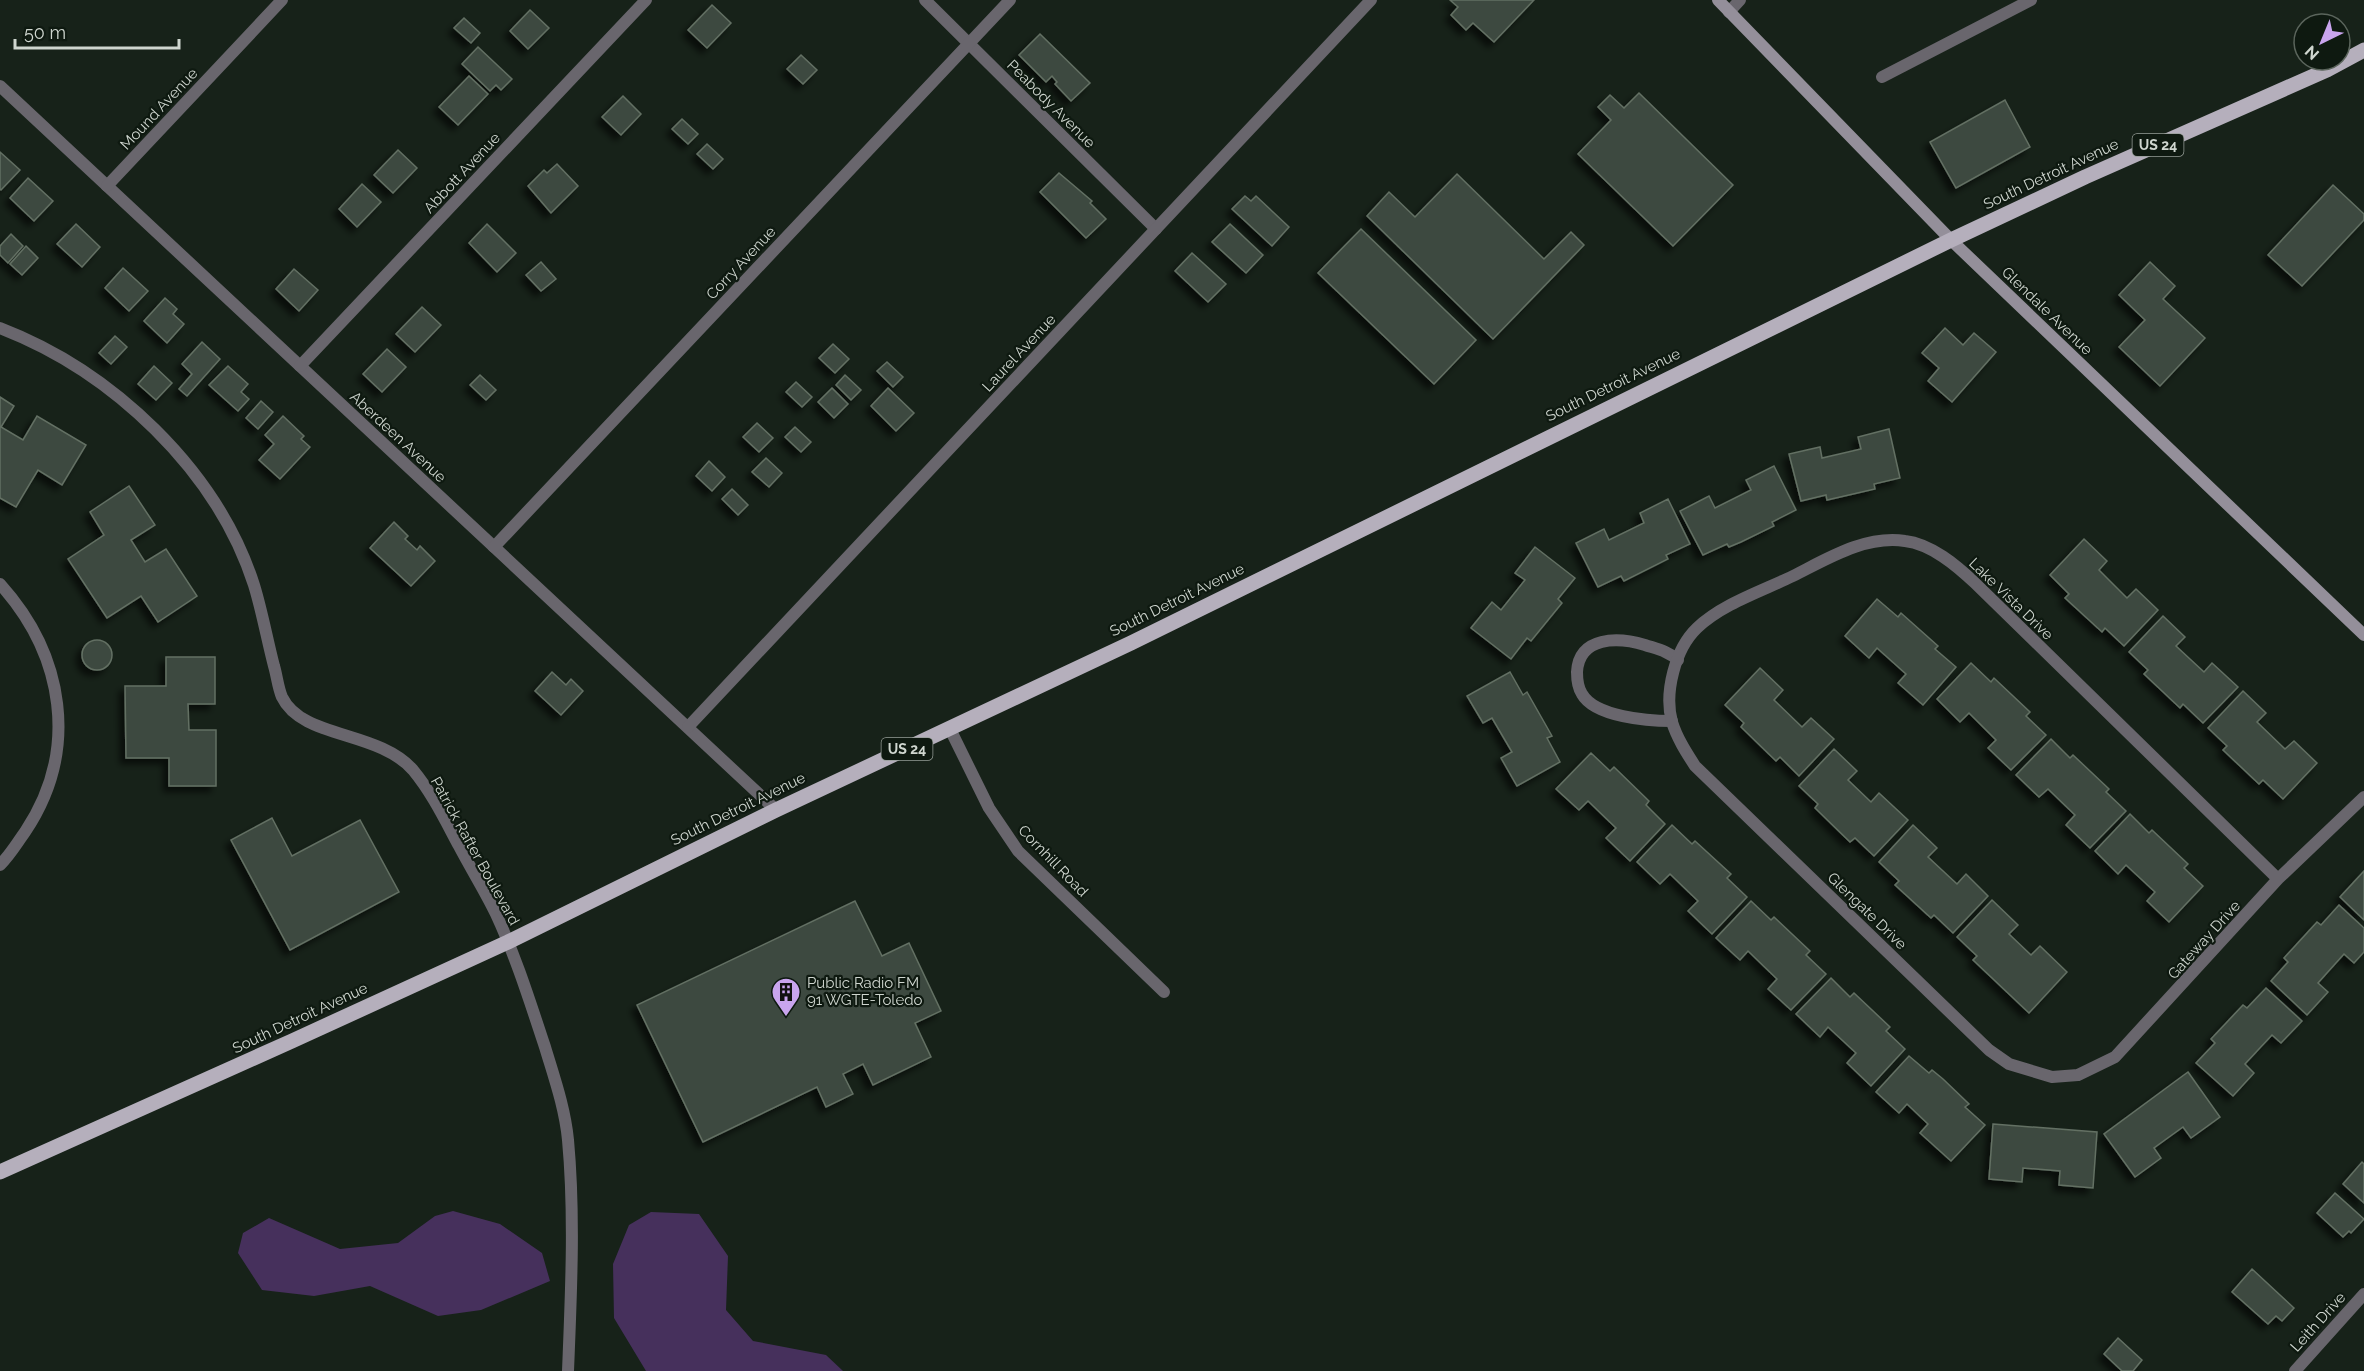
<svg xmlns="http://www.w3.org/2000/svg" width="2364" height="1371" font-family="Raleway,sans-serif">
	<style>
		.water { fill: #46305c }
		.building { fill: #3e4a3f; stroke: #637064; stroke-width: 1.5; filter: url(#shadow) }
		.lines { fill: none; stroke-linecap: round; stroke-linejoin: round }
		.street { stroke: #69666d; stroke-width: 12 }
		.secondary { stroke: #948f9a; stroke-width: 12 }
		.primary { stroke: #b5afbc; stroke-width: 15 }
		.labels { text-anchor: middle; stroke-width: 4.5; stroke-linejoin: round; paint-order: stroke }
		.shield { fill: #0e1910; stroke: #959d96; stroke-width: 1.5 }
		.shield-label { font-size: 14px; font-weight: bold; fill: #cfd6cf }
		.street-label { font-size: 15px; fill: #cfd6cf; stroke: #0e1910 }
		.poi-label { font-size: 15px; fill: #cfd6cf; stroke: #0e1910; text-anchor: start }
	</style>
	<defs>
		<filter id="shadow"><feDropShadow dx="-5.5" dy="5.5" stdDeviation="3" flood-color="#0009"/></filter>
	</defs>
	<rect width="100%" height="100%" fill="#172219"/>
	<g class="water">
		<path d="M453 1211 500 1224 542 1253 550 1281 481 1310 438 1316 370 1286 314 1296 262 1290 238 1253 243 1233 269 1218 340 1249 398 1243 435 1216Z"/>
		<path d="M651 1212 699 1214 728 1256 726 1310 753 1341 826 1355 843 1371H646L614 1318 613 1264 629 1225Z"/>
	</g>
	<g class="building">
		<path d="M1450 0H1534L1494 42 1473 23 1466 30 1451 15 1458 7Z"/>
		<path d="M712 5 731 23 707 48 688 30Z"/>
		<path d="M530 10 549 28 528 49 510 31Z"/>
		<path d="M464 18 480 33 471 43 454 28Z"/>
		<path d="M1040 34 1090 83 1071 101 1055 84 1057 82 1052 76 1046 82 1019 55Z"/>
		<path d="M478 47 512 79 501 90 496 85 490 91 462 64Z"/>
		<path d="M801 55 817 70 803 84 787 69Z"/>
		<path d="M469 76 488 94 458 125 439 107Z"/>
		<path d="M1639 93 1733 185 1673 246 1578 154 1611 120 1598 107 1610 95 1624 108Z"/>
		<path d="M623 96 641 114 621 135 602 117Z"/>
		<path d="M2005 100 2030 147 1956 188 1930 142Z"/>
		<path d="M682 119 698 134 688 144 672 129Z"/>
		<path d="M707 144 723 159 713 169 697 154Z"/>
		<path d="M398 150 417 168 393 193 374 175Z"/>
		<path d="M0 152 20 170 1 190 0 189Z"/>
		<path d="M557 164 578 186 551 213 528 186 544 170 547 173Z"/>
		<path d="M1059 173 1092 201 1090 203 1106 219 1086 238 1040 192Z"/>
		<path d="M1457 174 1544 259 1571 232 1584 245 1493 339 1367 216 1389 192 1415 217Z"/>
		<path d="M28 178 53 201 34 221 10 198Z"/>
		<path d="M362 184 381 202 357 227 339 209Z"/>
		<path d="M2333 185 2364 214V220L2302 286 2268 255Z"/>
		<path d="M1245 196 1251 201 1256 196 1289 227 1272 246 1232 209Z"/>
		<path d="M76 224 100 247 82 267 57 244Z"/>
		<path d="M487 224 516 253 497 272 469 243Z"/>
		<path d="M1230 224 1263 255 1246 273 1212 242Z"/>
		<path d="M1361 229 1476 340 1434 384 1318 273Z"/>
		<path d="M11 234 23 246 8 263 0 255V246Z"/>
		<path d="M26 246 38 258 22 275 10 264Z"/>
		<path d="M1192 253 1226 284 1208 302 1175 271Z"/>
		<path d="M541 262 556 279 541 291 526 275Z"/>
		<path d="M2150 262 2175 286 2163 299 2205 338 2160 386 2119 347 2145 320 2119 295Z"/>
		<path d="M123 268 148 291 129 311 105 288Z"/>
		<path d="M294 269 318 290 299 311 276 289Z"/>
		<path d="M165 298 177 309 173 314 184 324 167 343 144 321Z"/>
		<path d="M422 307 441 325 415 352 396 334Z"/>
		<path d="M1945 328 1963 345 1974 333 1996 352 1952 402 1928 381 1939 368 1922 353Z"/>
		<path d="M115 336 127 347 111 364 99 353Z"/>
		<path d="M202 342 220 359 187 396 179 389 192 374 182 364Z"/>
		<path d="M833 344 849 359 835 373 819 358Z"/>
		<path d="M387 349 406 367 382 392 363 374Z"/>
		<path d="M887 362 903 377 893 387 877 371Z"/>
		<path d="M154 366 172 383 156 400 138 384Z"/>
		<path d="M228 366 248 384 241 392 249 399 238 411 209 385Z"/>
		<path d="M480 375 496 390 486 400 470 385Z"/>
		<path d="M845 375 861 390 851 400 836 385Z"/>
		<path d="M796 382 812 397 802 407 786 392Z"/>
		<path d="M832 388 848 404 834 418 818 402Z"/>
		<path d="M888 388 914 413 896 431 871 406Z"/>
		<path d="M0 397 14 406 1 427 23 440 37 416 86 445 62 485 38 470 16 507 0 498Z"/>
		<path d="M261 401 273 412 258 429 246 418Z"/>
		<path d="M283 416 304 436 301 439 310 447 280 479 259 460 274 444 265 435Z"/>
		<path d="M757 423 773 438 759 452 743 437Z"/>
		<path d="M795 427 811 442 801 452 785 437Z"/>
		<path d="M1889 429 1900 478 1874 484 1875 489 1827 500 1826 495 1801 501 1789 454 1820 447 1822 458 1861 449 1858 437Z"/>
		<path d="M766 458 782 473 769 487 752 472Z"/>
		<path d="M709 461 725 477 712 491 696 476Z"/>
		<path d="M1774 466 1796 510 1772 522 1774 526 1741 542 1729 547 1727 544 1703 555 1680 511 1709 496 1715 508 1751 490 1746 480Z"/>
		<path d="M129 486 155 525 131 540 145 562 166 549 197 596 158 622 141 596 107 618 68 559 104 535 90 512Z"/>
		<path d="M732 489 748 505 738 515 722 499Z"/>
		<path d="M1668 499 1690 544 1666 555 1668 559 1624 581 1621 576 1598 587 1576 543 1604 529 1609 540 1644 523 1640 513Z"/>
		<path d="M394 522 408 536 405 539 417 550 420 546 435 561 411 586 370 548Z"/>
		<path d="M2084 539 2107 561 2099 570 2127 598 2136 589 2158 610 2124 646 2105 628 2102 632 2065 598 2069 594 2050 575Z"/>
		<path d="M1535 547 1575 578 1558 599 1562 603 1531 641 1527 638 1511 659 1471 628 1492 602 1501 610 1525 580 1515 573Z"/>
		<path d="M1877 599 1898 617 1901 613 1938 646 1935 649 1956 667 1923 705 1898 683 1906 674 1877 648 1869 658 1845 636Z"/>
		<path d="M2163 616 2185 637 2176 646 2204 672 2212 663 2238 687 2203 723 2183 704 2180 708 2144 674 2148 670 2129 652Z"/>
		<circle cx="97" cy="655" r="15"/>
		<path d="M166 657H215V704H188L189 730H216V786H169V758H126L125 686H166Z"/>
		<path d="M1971 663 1991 682 1994 678 2030 712 2026 716 2046 735 2011 770 1988 748 1996 740 1969 713 1960 722 1937 699Z"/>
		<path d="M1760 668 1783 690 1774 700 1802 727 1811 718 1834 739 1799 776 1780 757 1776 761 1741 727 1744 723 1725 705Z"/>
		<path d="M552 672 566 685 571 679 583 691 561 715 535 691Z"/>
		<path d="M1510 672 1523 695 1527 692 1552 736 1547 738 1560 762 1517 786 1501 758 1512 752 1492 718 1483 723 1467 696Z"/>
		<path d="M2243 691 2266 713 2257 722 2285 749 2294 741 2317 763 2283 799 2263 780 2259 784 2223 750 2227 746 2208 728Z"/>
		<path d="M2051 739 2070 758 2073 755 2109 789 2106 792 2126 811 2090 848 2066 825 2075 815 2048 789 2039 797 2016 775Z"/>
		<path d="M1834 749 1857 771 1848 780 1871 802 1879 793 1908 820 1874 856 1855 838 1850 842 1815 808 1818 804 1799 786Z"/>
		<path d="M1591 753 1610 771 1614 767 1649 801 1646 805 1665 824 1630 861 1606 838 1616 828 1588 801 1579 810 1556 789Z"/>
		<path d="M2130 814 2149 833 2152 830 2188 864 2184 868 2203 886 2169 922 2147 901 2155 892 2126 865 2118 874 2095 851Z"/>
		<path d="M272 818 292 856 360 820 399 892 290 950 231 840Z"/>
		<path d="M1672 825 1692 844 1695 841 1731 874 1727 878 1747 897 1712 934 1688 911 1698 901 1670 874 1660 884 1637 862Z"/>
		<path d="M1913 825 1937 848 1928 857 1957 884 1966 874 1988 896 1953 933 1934 915 1931 918 1895 885 1899 881 1879 862Z"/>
		<path d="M2364 871V920L2340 897Z"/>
		<path d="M1992 900 2018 925 2009 934 2031 955 2040 946 2067 972 2029 1013 1973 960 1977 956 1957 937Z"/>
		<path d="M855 901 882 956 909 943 941 1011 915 1023 931 1057 873 1085 863 1064 843 1074 853 1094 826 1107 817 1087 703 1142 637 1005Z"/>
		<path d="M1751 901 1771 920 1774 917 1810 951 1806 955 1826 974 1791 1010 1768 989 1777 979 1748 951 1740 960 1716 938Z"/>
		<path d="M2339 905 2364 928V952L2354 963 2344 954 2318 983 2328 992 2307 1015 2271 981 2288 962 2284 958 2317 922 2321 925Z"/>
		<path d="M1831 978 1850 997 1854 993 1890 1027 1886 1031 1905 1049 1871 1086 1847 1063 1856 1053 1828 1027 1820 1037 1796 1014Z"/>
		<path d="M2266 988 2302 1021 2281 1043 2272 1035 2245 1064 2254 1073 2233 1096 2196 1063 2215 1043 2211 1039 2243 1005 2247 1008Z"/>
		<path d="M1909 1056 1929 1073 1932 1070 1943 1079 1969 1104 1965 1107 1985 1125 1951 1161 1920 1133 1928 1124 1907 1104 1899 1113 1876 1092Z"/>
		<path d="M2188 1072 2220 1117 2191 1138 2183 1127 2154 1148 2161 1158 2135 1177 2104 1134Z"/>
		<path d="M1993 1124 2097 1132 2093 1188 2059 1185 2060 1171 2023 1168 2022 1182 1989 1179Z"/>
		<path d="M2362 1162 2364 1164V1203L2343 1184Z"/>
		<path d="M2335 1193 2364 1219 2351 1233 2349 1231 2343 1237 2317 1213Z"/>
		<path d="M2252 1269 2294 1308 2282 1321 2276 1316 2268 1324 2232 1292Z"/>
		<path d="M2118 1338 2142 1360 2133 1371H2122L2104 1354Z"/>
	</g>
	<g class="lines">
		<g class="street">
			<path d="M925 0 1156 229"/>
			<path d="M1729 12 1740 0"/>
			<path d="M1882 77 2031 0"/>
			<path d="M0 86 776 810"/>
			<path d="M107 186 282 0"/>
			<path d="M0 328C112 371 217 470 254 585 262 611 267 639 274 666 277 676 278 688 282 697 302 739 378 730 413 770 432 793 445 820 459 846 471 869 485 891 496 914 516 957 530 1002 545 1047 554 1077 565 1108 568 1140 575 1216 571 1295 568 1371"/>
			<path d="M300 366 646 0"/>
			<path d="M494 547 1010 0"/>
			<path d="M0 584C64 655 80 750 25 832 17 843 10 855 0 865"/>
			<path d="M1672 721C1648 721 1595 717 1582 694 1578 688 1577 679 1577 672 1579 636 1618 637 1645 645 1657 649 1668 651 1678 660"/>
			<path d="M688 727 1371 0"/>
			<path d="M950 729 989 808 1018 851 1164 992"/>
			<path d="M2278 879 1975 583C1956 565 1931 544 1905 541 1865 535 1827 559 1793 576 1762 591 1722 604 1697 628 1675 649 1664 693 1672 722 1677 738 1686 752 1695 766L1989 1050 2009 1064 2052 1077 2078 1075 2115 1057 2278 879 2364 797"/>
			<path d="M2295 1371 2364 1294"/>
		</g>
		<path class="secondary" d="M1718 0 1951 240 2364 635"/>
		<path class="primary" d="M0 1172 292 1041 508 942 776 810 1131 643 1951 240 2085 177 2327 70 2364 50"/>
	</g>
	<defs>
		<g id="building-pin" transform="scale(1.5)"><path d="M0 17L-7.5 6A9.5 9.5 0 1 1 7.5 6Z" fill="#c9a5ee" stroke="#0e1910"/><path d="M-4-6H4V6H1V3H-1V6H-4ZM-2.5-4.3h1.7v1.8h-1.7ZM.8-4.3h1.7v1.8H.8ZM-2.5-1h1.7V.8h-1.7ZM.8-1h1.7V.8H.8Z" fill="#111"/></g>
	</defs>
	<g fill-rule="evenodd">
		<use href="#building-pin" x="786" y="992"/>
	</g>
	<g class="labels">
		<g class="shield">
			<rect x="2132.5" y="134" width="51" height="22" rx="4.5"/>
			<rect x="881.5" y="738" width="51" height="22" rx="4.5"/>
		</g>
		<g class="shield-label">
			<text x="2158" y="150">US 24</text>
			<text x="907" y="754">US 24</text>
		</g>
		<g class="street-label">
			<text transform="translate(1051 104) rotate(45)" y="5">Peabody Avenue</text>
			<text transform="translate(159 109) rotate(-47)" y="5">Mound Avenue</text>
			<text transform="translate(462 173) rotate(-47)" y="5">Abbott Avenue</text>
			<text transform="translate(2051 174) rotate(-25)" y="5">South Detroit Avenue</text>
			<text transform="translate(741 263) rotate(-47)" y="5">Corry Avenue</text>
			<text transform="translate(2047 311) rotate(44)" y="5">Glendale Avenue</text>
			<text transform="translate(1019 353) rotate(-47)" y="5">Laurel Avenue</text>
			<text transform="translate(1613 385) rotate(-26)" y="5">South Detroit Avenue</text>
			<text transform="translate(398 437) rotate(43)" y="5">Aberdeen Avenue</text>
			<text transform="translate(2011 599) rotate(44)" y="5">Lake Vista Drive</text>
			<text transform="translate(1177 600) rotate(-26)" y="5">South Detroit Avenue</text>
			<text transform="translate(738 809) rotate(-26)" y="5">South Detroit Avenue</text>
			<text transform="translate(475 851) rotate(61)" y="5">Patrick Rafter Boulevard</text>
			<text transform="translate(1053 861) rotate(46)" y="5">Cornhill Road</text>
			<text transform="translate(1867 911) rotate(44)" y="5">Glengate Drive</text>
			<text transform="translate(2204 940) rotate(-48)" y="5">Gateway Drive</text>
			<text transform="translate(300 1018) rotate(-25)" y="5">South Detroit Avenue</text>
			<text transform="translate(2318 1322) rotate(-48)" y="5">Leith Drive</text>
		</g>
		<g class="poi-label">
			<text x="807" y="988">Public Radio FM<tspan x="807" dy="17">91 WGTE-Toledo</tspan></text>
		</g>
	</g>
	<g transform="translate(2322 42) rotate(223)"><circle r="28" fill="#0e1910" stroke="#5b655c" stroke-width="1.5"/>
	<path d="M0-4.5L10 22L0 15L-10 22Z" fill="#c9a5ee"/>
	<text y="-9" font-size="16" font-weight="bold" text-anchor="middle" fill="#cfd6cf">N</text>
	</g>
	<path d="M15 39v9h164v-9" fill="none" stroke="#cfd6cf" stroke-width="3"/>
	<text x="24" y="39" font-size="18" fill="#cfd6cf" stroke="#0e1910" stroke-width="4.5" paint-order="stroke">50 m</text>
</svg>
